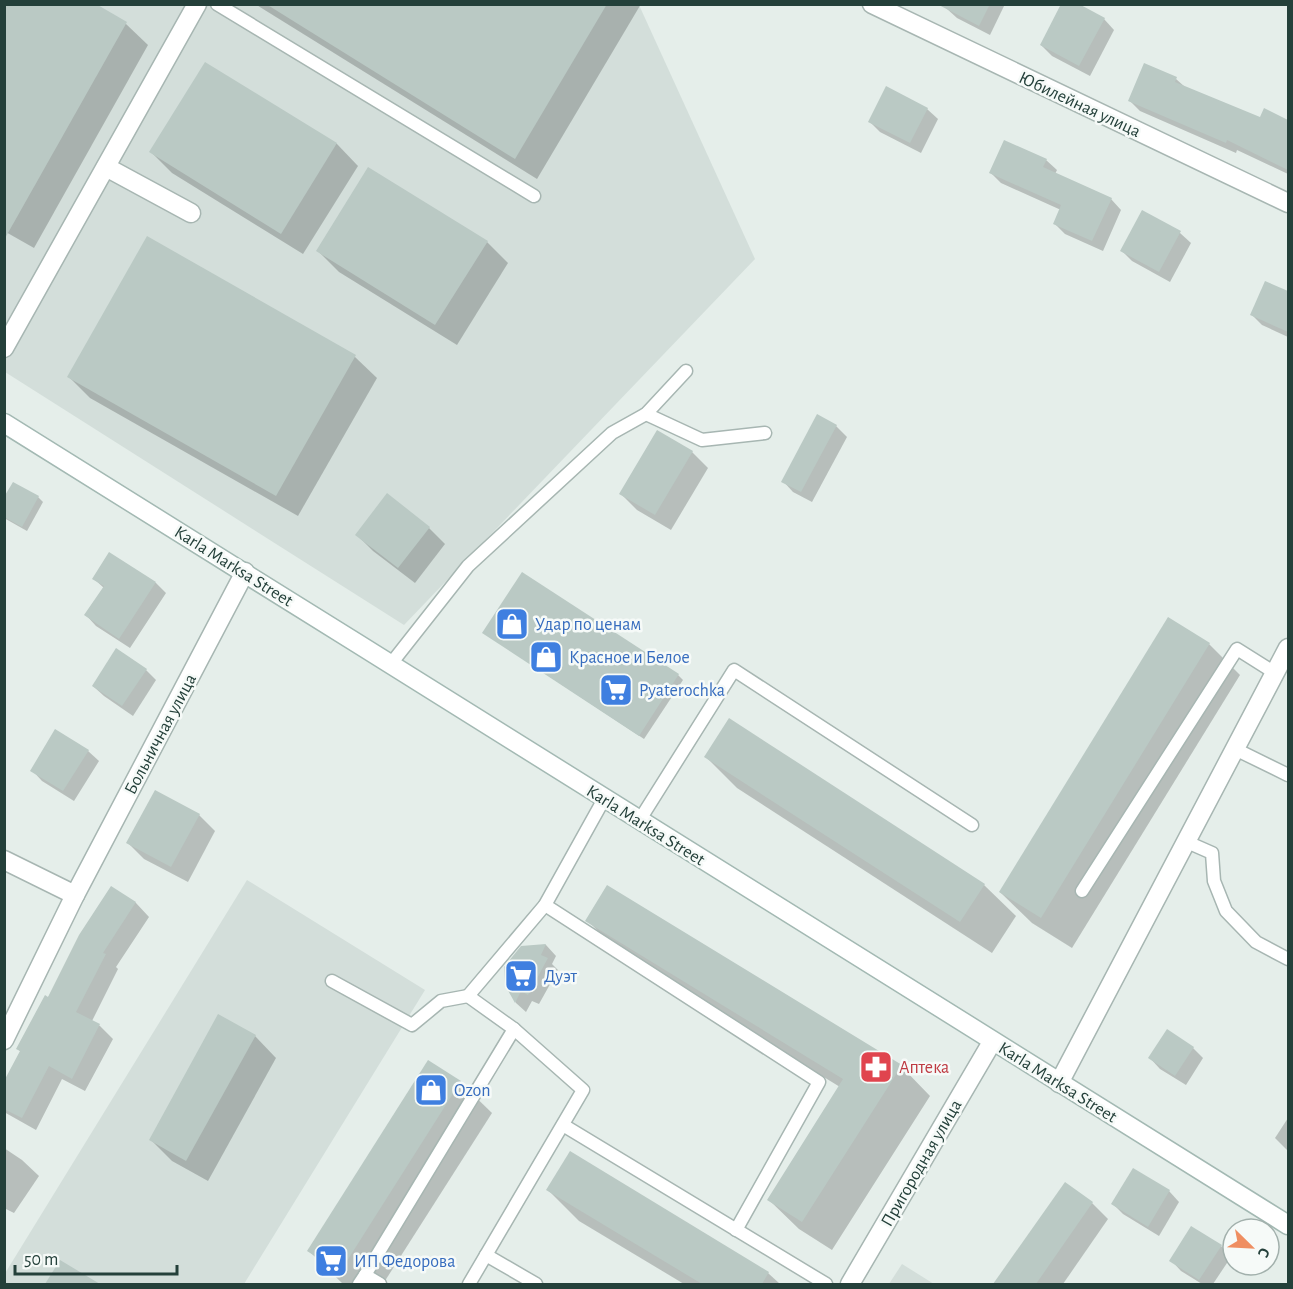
<svg xmlns="http://www.w3.org/2000/svg" width="1293" height="1289" font-family="'Alegreya Sans',sans-serif">
	<style>
		.built { fill: #d3deda }
		.shadow { fill: #0003 }
		.building { fill: #bac9c4 }
		.lines { fill: none; stroke-linecap: round; stroke-linejoin: round }
		.lane-casing { stroke: #a7b6b2; stroke-width: 15 }
		.street-casing { stroke: #a7b6b2; stroke-width: 21 }
		.secondary-casing { stroke: #a3b9b3; stroke-width: 21 }
		.lane { stroke: #fff; stroke-width: 12 }
		.street { stroke: #fff; stroke-width: 18 }
		.secondary { stroke: #fff; stroke-width: 18 }
		.labels { text-anchor: middle; stroke-width: 5; stroke-linejoin: round; paint-order: stroke }
		.street-label { font-size: 18px; fill: #24403a; stroke: #f6faf8 }
		.shop-label { font-size: 18px; fill: #366cbe; stroke: #f6faf8; text-anchor: start }
		.health-label { font-size: 18px; fill: #be3a42; stroke: #f6faf8; text-anchor: start }
	</style>
	<rect width="100%" height="100%" fill="#e5eeea"/>
	<g class="built">
		<path d="M4 5H639L755 259 404 625 5 372Z"/>
		<path d="M247 880 425 990 244 1284H5L4 1275Z"/>
		<path d="M902 1264 934 1284H889Z"/>
	</g>
	<g class="shadow">
		<path d="M93 4 126 24 148 45 34 248 4 231Z"/>
		<path d="M255 4H641L537 179Z"/>
		<path d="M948 4H1005L990 35 957 18 946 8Z"/>
		<path d="M1104 19 1114 30 1090 76 1052 56 1041 45Z"/>
		<path d="M206 64 337 144 358 166 303 254 172 173 151 152Z"/>
		<path d="M1176 79 1185 87 1261 119 1265 110 1288 122V174L1237 150 1236 153 1140 111 1129 100Z"/>
		<path d="M927 109 938 119 921 153 880 132 869 121Z"/>
		<path d="M1046 160 1057 170 1055 174 1111 199 1121 210 1103 251 1065 234 1055 224 1061 210 1001 183 991 173Z"/>
		<path d="M1143 212 1180 233 1191 243 1170 282 1132 261 1122 251Z"/>
		<path d="M147 238 355 357 377 378 298 516 90 398 69 377Z"/>
		<path d="M487 242 508 263 457 345 339 272 318 251Z"/>
		<path d="M1266 283 1288 293V337L1262 325 1252 315Z"/>
		<path d="M836 426 847 437 812 502 793 492 783 481Z"/>
		<path d="M692 452 708 468 671 530 637 510 621 494Z"/>
		<path d="M38 497 43 502 27 531 4 518V500Z"/>
		<path d="M429 528 445 544 415 583 373 551 357 535Z"/>
		<path d="M94 579 156 583 166 593 130 648 96 626 86 615 104 588Z"/>
		<path d="M484 633 678 675 683 680 644 739Z"/>
		<path d="M1209 644 1240 675 1072 948 1032 923 1000 892Z"/>
		<path d="M146 670 156 680 133 716 104 696 93 686Z"/>
		<path d="M88 751 99 761 74 801 42 781 32 770Z"/>
		<path d="M706 757 984 885 1016 916 992 953 737 788Z"/>
		<path d="M199 815 215 831 188 882 144 859 128 843Z"/>
		<path d="M112 888 136 903 149 917 116 967 118 969 92 1021 100 1026 113 1039 85 1091 62 1079 36 1130 4 1112V1084L21 1052 18 1049Z"/>
		<path d="M587 920 901 1066 930 1096 832 1250 799 1229 769 1200 840 1087 617 950Z"/>
		<path d="M546 945 556 956 552 964 558 970 539 1004 532 1001 526 1012 516 1003 507 984 522 947Z"/>
		<path d="M255 1036 276 1058 208 1181 172 1161 151 1140Z"/>
		<path d="M1193 1048 1203 1058 1186 1085 1160 1069 1150 1058Z"/>
		<path d="M428 1062 460 1082 492 1113 383 1284H343L309 1251Z"/>
		<path d="M1288 1118V1151L1275 1138Z"/>
		<path d="M4 1148 22 1160 39 1176 14 1213 4 1208Z"/>
		<path d="M570 1153 768 1273 780 1284H684L579 1221 548 1190Z"/>
		<path d="M1169 1191 1179 1202 1159 1236 1123 1214 1113 1204Z"/>
		<path d="M1092 1203 1108 1219 1063 1284H1001L998 1281Z"/>
		<path d="M1221 1246 1231 1257 1213 1284H1202L1181 1271 1171 1260Z"/>
		<path d="M60 1262 86 1277 93 1284H47Z"/>
	</g>
	<g class="building">
		<path d="M4 4H96L127 22 4 240Z"/>
		<path d="M266 4H607L515 159Z"/>
		<path d="M937 4H990L979 26Z"/>
		<path d="M1061 4H1079L1105 18 1079 66 1040 45Z"/>
		<path d="M205 62 337 143 281 234 149 152Z"/>
		<path d="M1144 63 1177 77 1175 82 1260 117 1264 108 1288 120V170L1227 140 1226 143 1128 101Z"/>
		<path d="M886 86 928 108 910 143 868 122Z"/>
		<path d="M1004 140 1047 159 1043 167 1112 198 1092 241 1053 224 1061 205 989 173Z"/>
		<path d="M368 167 488 241 435 325 316 251Z"/>
		<path d="M1142 210 1181 231 1159 272 1120 251Z"/>
		<path d="M147 236 356 355 276 496 67 377Z"/>
		<path d="M1265 281 1288 291V332L1250 315Z"/>
		<path d="M817 414 837 425 801 492 781 482Z"/>
		<path d="M657 430 693 451 655 515 619 494Z"/>
		<path d="M13 482 39 496 22 527 4 517V497Z"/>
		<path d="M387 493 430 527 398 568 355 535Z"/>
		<path d="M109 552 156 582 119 639 84 615 104 586 92 579Z"/>
		<path d="M522 572 679 674 639 736 482 633Z"/>
		<path d="M1168 617 1210 643 1041 918 999 892Z"/>
		<path d="M116 648 147 669 122 706 92 686Z"/>
		<path d="M729 718 985 884 960 922 704 757Z"/>
		<path d="M55 729 89 750 63 791 30 771Z"/>
		<path d="M155 790 200 814 171 867 126 843Z"/>
		<path d="M607 885 902 1065 802 1222 767 1200 843 1079 585 921Z"/>
		<path d="M111 886 136 902 103 953 106 954 76 1012 100 1024 72 1079 49 1066 22 1118 4 1109V1081L20 1051 16 1049 45 995 48 997 79 935Z"/>
		<path d="M546 944 541 955 548 958 528 995 521 991 515 1003 505 985 504 967 521 946Z"/>
		<path d="M218 1014 256 1035 186 1161 149 1140Z"/>
		<path d="M1167 1029 1194 1047 1175 1076 1148 1058Z"/>
		<path d="M428 1060 461 1081 340 1272 307 1251Z"/>
		<path d="M570 1151 769 1272 762 1284H702L546 1190Z"/>
		<path d="M1133 1168 1170 1190 1148 1227 1111 1204Z"/>
		<path d="M1065 1182 1093 1202 1036 1284H993Z"/>
		<path d="M1191 1226 1222 1245 1199 1280 1169 1261Z"/>
		<path d="M60 1260 100 1284H45Z"/>
	</g>
	<g class="lines">
		<g class="lane-casing">
			<g id="lane">
				<path d="M217 4 534 196"/>
				<path d="M646 414 702 440 765 433"/>
				<path d="M390 665 468 566 612 433 646 414 686 371"/>
				<path d="M1235 749 1288 775"/>
				<path d="M639 821 734 670 972 825"/>
				<path d="M1187 842 1212 853 1214 881 1226 911 1256 942 1288 959"/>
				<path d="M1082 891 1237 649 1275 673"/>
				<path d="M545 905 819 1082 736 1230"/>
				<path d="M332 981 412 1025 441 1001 468 996"/>
				<path d="M563 1125 826 1284"/>
				<path d="M486 1255 536 1284"/>
				<path d="M365 1275 514 1029"/>
				<path d="M359 1284 365 1275 380 1284"/>
				<path d="M469 1284 583 1090 514 1029 468 996 545 905 604 799"/>
			</g>
		</g>
		<g class="street-casing">
			<g id="street">
				<path d="M872 4 1288 203"/>
				<path d="M106 167 191 213"/>
				<path d="M4 348 197 4"/>
				<path d="M4 860 75 895"/>
				<path d="M4 1040 75 895 245 572"/>
				<path d="M1059 1083 1288 648"/>
				<path d="M850 1284 992 1042"/>
			</g>
		</g>
		<g class="secondary-casing">
			<path id="secondary" d="M4 423C433 689 859 961 1288 1225"/>
		</g>
		<use href="#lane" class="lane"/>
		<use href="#street" class="street"/>
		<use href="#secondary" class="secondary"/>
	</g>
	<defs>
		<g id="shop-square" transform="scale(1.725)"><rect x="-9" y="-9" width="18" height="18" rx="4" fill="#3f7fe0" stroke="#f6faf8"/><path d="M-5-2.5h2.3a2.7 3.5 0 0 1 5.4 0H5L5.5 6h-11ZM-1.5-2.5h3a1.5 2.3 0 0 0-3 0Z" fill="#fff"/></g>
		<g id="supermarket-square" transform="scale(1.725)"><rect x="-9" y="-9" width="18" height="18" rx="4" fill="#3f7fe0" stroke="#f6faf8"/><path d="M-6-5.5h2.5l.6 2H6L4.5 2H-2.5L-4.4-4H-6ZM-1.5 3.2a1.3 1.3 0 1 0 .1 0ZM3 3.2a1.3 1.3 0 1 0 .1 0Z" fill="#fff"/></g>
		<g id="pharmacy-square" transform="scale(1.725)"><rect x="-9" y="-9" width="18" height="18" rx="4" fill="#e0444e" stroke="#f6faf8"/><path d="M-2-6h4v4h4v4h-4v4h-4v-4h-4v-4h4Z" fill="#fff"/></g>
	</defs>
	<g fill-rule="evenodd">
		<use href="#shop-square" x="512" y="624"/>
		<use href="#shop-square" x="546" y="657"/>
		<use href="#supermarket-square" x="616" y="690"/>
		<use href="#supermarket-square" x="521" y="976"/>
		<use href="#pharmacy-square" x="876" y="1067"/>
		<use href="#shop-square" x="431" y="1090"/>
		<use href="#supermarket-square" x="331" y="1261"/>
	</g>
	<g class="labels">
		<g class="street-label">
			<text transform="translate(1080 104) rotate(25)" y="6">Юбилейная улица</text>
			<text transform="translate(234 566) rotate(32)" y="6">Karla Marksa Street</text>
			<text transform="translate(160 734) rotate(-62)" y="6">Больничная улица</text>
			<text transform="translate(646 825) rotate(32)" y="6">Karla Marksa Street</text>
			<text transform="translate(1058 1082) rotate(32)" y="6">Karla Marksa Street</text>
			<text transform="translate(921 1163) rotate(-60)" y="6">Пригородная улица</text>
		</g>
		<g class="shop-label">
			<text x="535" y="630">Удар по ценам</text>
			<text x="569" y="663">Красное и Белое</text>
			<text x="639" y="696">Pyaterochka</text>
			<text x="544" y="982">Дуэт</text>
			<text x="454" y="1096">Ozon</text>
			<text x="354" y="1267">ИП Федорова</text>
		</g>
		<g class="health-label">
			<text x="899" y="1073">Аптека</text>
		</g>
	</g>
	<rect width="1293" height="1289" fill="none" stroke="#24403a" stroke-width="12"/>
	<g transform="translate(1251 1247) rotate(114)"><circle r="28" fill="#f6faf8" stroke="#a2b0ac" stroke-width="1.5"/>
	<path d="M0-4.5L10 22L0 15L-10 22Z" fill="#ef8e61"/>
	<text y="-9" font-size="16" font-weight="bold" text-anchor="middle" fill="#24403a">С</text>
	</g>
	<path d="M15 1265v9h162v-9" fill="none" stroke="#24403a" stroke-width="3"/>
	<text x="24" y="1265" font-size="18" fill="#24403a" stroke="#f6faf8" stroke-width="4.5" paint-order="stroke">50 m</text>
</svg>
